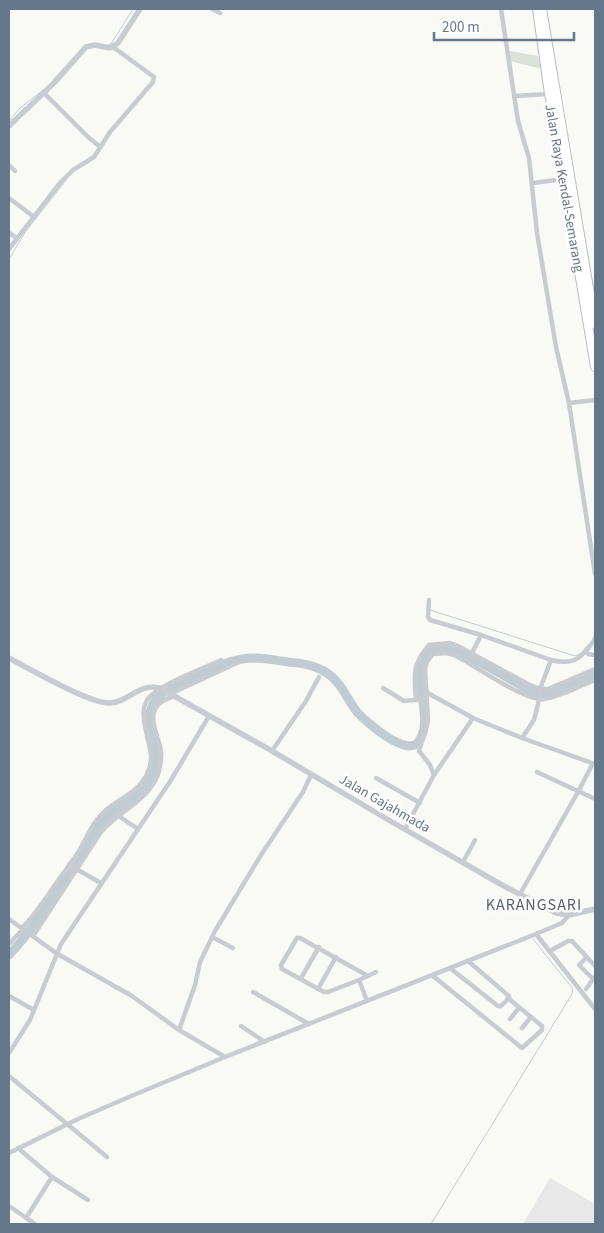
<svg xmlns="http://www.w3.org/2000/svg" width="604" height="1233" font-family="'Source Sans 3',sans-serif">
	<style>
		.built { fill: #e7e8e7 }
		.pitch { fill: #dae1d6 }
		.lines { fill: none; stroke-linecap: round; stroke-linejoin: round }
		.stream { stroke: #c1ccd2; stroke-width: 1 }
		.river { stroke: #c1ccd2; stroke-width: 9 }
		.trunk-casing { stroke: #babec1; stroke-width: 10 }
		.minor { stroke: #c8ccd0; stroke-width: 4.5 }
		.tertiary { stroke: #c8ccd0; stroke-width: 5.5 }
		.trunk { stroke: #fff; stroke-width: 8 }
		.labels { text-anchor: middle; stroke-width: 5; stroke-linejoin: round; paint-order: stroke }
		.street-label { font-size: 14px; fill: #65778a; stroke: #fff }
		.quarter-label { font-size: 16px; letter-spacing: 1px; fill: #54616e; stroke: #fff }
	</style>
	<rect width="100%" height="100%" fill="#f9f9f6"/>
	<path class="built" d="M550 1178 595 1204V1224H523Z"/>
	<path class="pitch" d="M510 51 538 56 541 69 510 61Z"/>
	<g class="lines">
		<g class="stream">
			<path d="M108 45 111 44 133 9"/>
			<path d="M53 80 85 45"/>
			<path d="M9 121 20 108 43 90"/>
			<path d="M9 259 26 231 67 179"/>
			<path d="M430 610 575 656 581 653 588 645"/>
			<path d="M593 638 595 633"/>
			<path d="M431 1224 572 994 573 989 533 939"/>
		</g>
		<path class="river" d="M9 955C30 933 46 907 63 881 69 872 77 863 83 853 90 842 93 830 103 821 119 805 143 797 153 775 167 742 129 712 169 689 189 680 221 662 242 659 256 656 273 660 288 662 301 663 316 665 327 673 341 682 347 699 357 712 366 722 408 759 419 741 431 723 420 698 420 678 420 667 425 659 429 650 454 639 511 683 536 693H548L595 674"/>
		<g class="trunk-casing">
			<g id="trunk">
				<path d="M537 9 548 87 595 367"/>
				<path d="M542 9 595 324"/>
			</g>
		</g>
		<g class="minor">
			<path d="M212 9 220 13"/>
			<path d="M501 9 518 121 529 158 537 233 556 347 569 403 595 574"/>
			<path d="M44 93 88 137 99 146"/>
			<path d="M514 96 549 94"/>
			<path d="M9 165 15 171"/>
			<path d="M533 183 564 179"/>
			<path d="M9 198 34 217"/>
			<path d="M9 233 17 238"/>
			<path d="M9 249 60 183 73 170 94 157 110 132 153 82 154 77 113 47"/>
			<path d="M569 403 595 400"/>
			<path d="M429 600 428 617 430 620 481 635 551 660C574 666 582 658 595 639"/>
			<path d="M586 651 588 654 595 655"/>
			<path d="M472 653 481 635"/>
			<path d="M383 688 404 701 427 699"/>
			<path d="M426 692 473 718 522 738 595 764"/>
			<path d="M170 694 239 662"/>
			<path d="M416 700C414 676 412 664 429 645L450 643 458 646 528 684 540 689H548L595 669"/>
			<path d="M522 738 534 720 538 704 540 689 551 660"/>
			<path d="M272 751 306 701 319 677"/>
			<path d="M537 772 595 799"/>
			<path d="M434 775 473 718"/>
			<path d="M376 778 420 803"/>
			<path d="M117 815 138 829"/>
			<path d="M405 829 434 775 430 765 419 751 428 721 425 668 427 662 433 654 447 653 454 655C473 664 525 702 544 699 560 697 580 686 595 680"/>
			<path d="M463 862 475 840"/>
			<path d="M69 865 101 883"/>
			<path d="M520 894 578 792 593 763"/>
			<path d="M9 919 56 953 132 996 179 1030 225 1057"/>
			<path d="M22 928C36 914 46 898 57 882 64 872 72 862 79 851 87 837 93 821 106 810 120 798 137 793 146 776 154 761 151 751 147 736 145 725 141 712 146 702 152 687 205 668 221 660"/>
			<path d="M536 934 595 1009"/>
			<path d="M33 936 101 832C118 811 152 799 159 771 160 765 162 758 161 752 160 738 147 720 157 706 161 701 168 699 173 696"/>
			<path d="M212 937 233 948"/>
			<path d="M9 944 23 929"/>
			<path d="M550 951 568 941H572L595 966"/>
			<path d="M586 958 579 965 593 979"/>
			<path d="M450 968 498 1006H501L509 998V996L468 961"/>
			<path d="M433 976 522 1048 542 1030V1026L508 998"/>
			<path d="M301 978 319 947"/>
			<path d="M359 980 376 972"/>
			<path d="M318 989 336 957"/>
			<path d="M586 989 594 978"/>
			<path d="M253 992 309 1024"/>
			<path d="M9 996 34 1010"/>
			<path d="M367 1001 359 980 328 992H324L282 969 281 965 297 938H300L368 976"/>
			<path d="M510 1019 519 1008"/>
			<path d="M241 1026 265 1042"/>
			<path d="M522 1028 531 1017"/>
			<path d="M179 1030 195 985 200 962 215 931 261 855 303 792 311 775"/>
			<path d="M9 1053 30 1020 61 944 171 780 209 716"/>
			<path d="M9 1076 107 1157"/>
			<path d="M18 1148 52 1177 88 1200"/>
			<path d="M9 1153 78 1119 129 1097 225 1057 536 934 562 923 569 915"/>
			<path d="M9 1206 35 1224"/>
			<path d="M26 1218 52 1177"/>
		</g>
		<g class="tertiary">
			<path d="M9 126 56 81 86 47 95 45 110 48 118 43 140 9"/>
			<path d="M9 658C30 669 90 704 110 703 130 702 137 683 160 688L272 751 392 822 502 885 556 913 569 915 595 909"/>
		</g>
		<use href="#trunk" class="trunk"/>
	</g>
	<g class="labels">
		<g class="street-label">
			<text transform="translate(565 188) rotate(80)" y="5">Jalan Raya Kendal-Semarang</text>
			<text transform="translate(385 803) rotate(30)" y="5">Jalan Gajahmada</text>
		</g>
		<g class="quarter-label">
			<text x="534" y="910">KARANGSARI</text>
		</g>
	</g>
	<rect width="604" height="1233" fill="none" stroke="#65778a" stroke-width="20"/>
	<path d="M434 32v8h140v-8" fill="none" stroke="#65778a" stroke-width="2.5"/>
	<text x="442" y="32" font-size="15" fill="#65778a" stroke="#ffffff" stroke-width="4" paint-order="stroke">200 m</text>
</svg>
